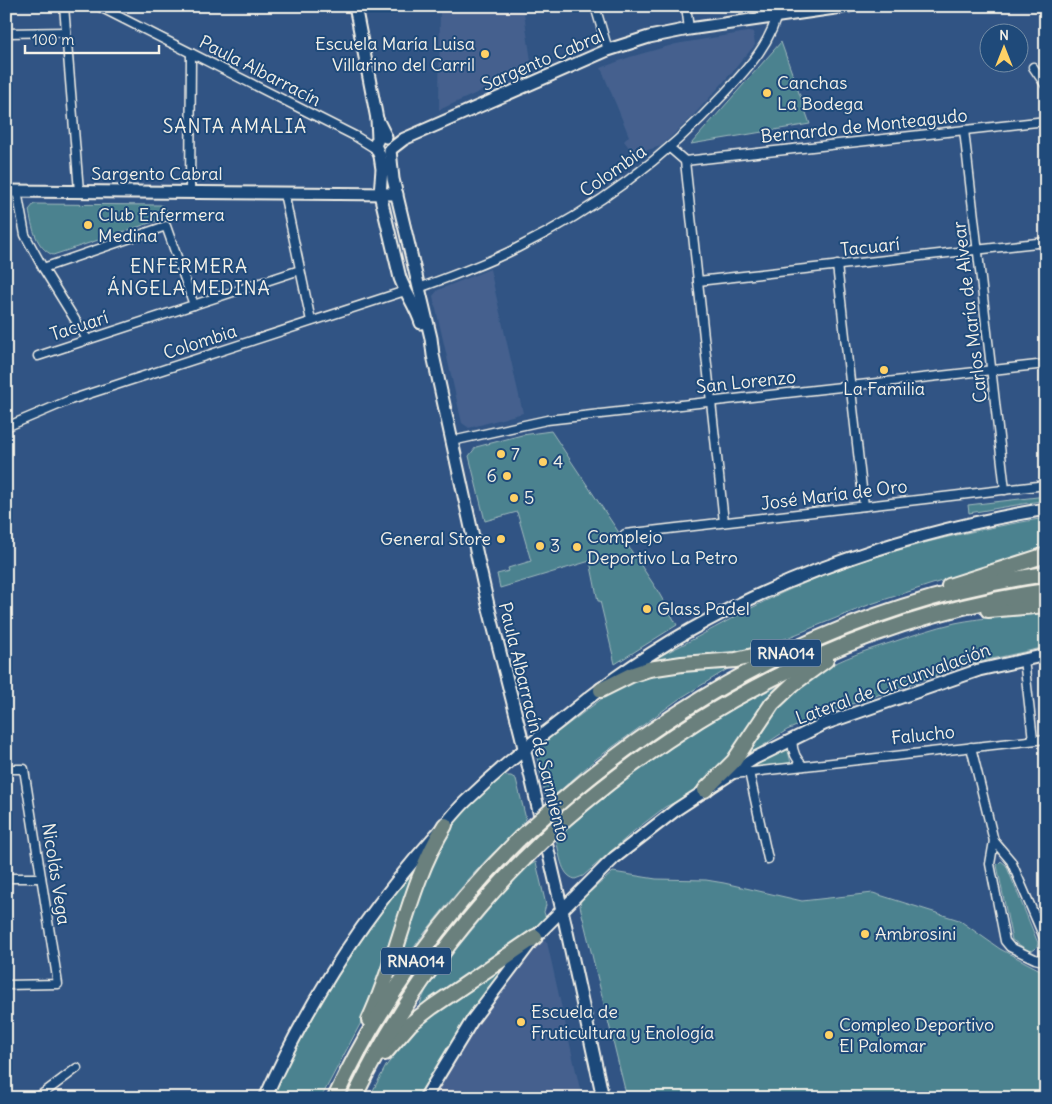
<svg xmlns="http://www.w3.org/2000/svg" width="1052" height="1104" font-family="Delius,sans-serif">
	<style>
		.built { fill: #44618e }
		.green { fill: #4c828f; stroke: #a0babc }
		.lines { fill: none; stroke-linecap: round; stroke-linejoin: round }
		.street-casing { stroke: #f4f1e8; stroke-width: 11 }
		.secondary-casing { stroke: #f4f1e8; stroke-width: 15 }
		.highway-casing { stroke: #f4f1e8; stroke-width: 18 }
		.street { stroke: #1f4a7a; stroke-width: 8 }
		.secondary { stroke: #1f4a7a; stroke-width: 11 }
		.highway { stroke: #6a807d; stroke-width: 14 }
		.highway-bridge-casing { stroke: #f4f1e8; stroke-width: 18; stroke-linecap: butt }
		.highway-bridge { stroke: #6a807d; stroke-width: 14 }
		.poi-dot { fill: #ffd166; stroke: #1f4a7a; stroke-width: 2 }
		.labels { text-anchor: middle; stroke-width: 4; stroke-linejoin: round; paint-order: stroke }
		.shield { fill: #1f4a7a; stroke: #b4bfc7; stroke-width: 1 }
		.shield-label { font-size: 16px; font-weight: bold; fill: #f4f1e8 }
		.poi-label { font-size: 18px; fill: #f4f1e8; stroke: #1f4a7a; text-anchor: start }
		.street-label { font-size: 18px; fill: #f4f1e8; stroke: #1f4a7a }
		.neighbourhood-label { font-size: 19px; letter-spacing: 1px; fill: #f4f1e8; stroke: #1f4a7a }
	</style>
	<rect width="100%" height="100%" fill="#315484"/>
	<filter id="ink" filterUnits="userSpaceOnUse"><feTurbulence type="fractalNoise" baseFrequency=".02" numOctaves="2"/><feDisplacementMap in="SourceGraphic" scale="10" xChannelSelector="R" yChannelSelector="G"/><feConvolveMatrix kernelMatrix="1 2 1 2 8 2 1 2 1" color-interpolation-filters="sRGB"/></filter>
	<g filter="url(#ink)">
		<g class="built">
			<path d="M440 6H523L532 68 439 110Z"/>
			<path d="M753 31 755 45 721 85 690 119 661 146 634 154 624 141 629 136 601 68 630 57 676 44Z"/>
			<path d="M490 269 523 413 469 428 462 423 433 296 438 290Z"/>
			<path d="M541 940 547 942 582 1098H432L445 1072 474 1027 532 949Z"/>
		</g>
		<g class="green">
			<path d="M781 42 810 124 691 144Z"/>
			<path d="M34 204 161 205 166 209 168 212 165 218 53 255C36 248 32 227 29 210Z"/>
			<path d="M551 431 656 588 677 625 615 664 600 601H598L590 561 500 588 497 574 509 571 508 568 531 561 517 512 485 521 469 456 476 447 522 435Z"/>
			<path d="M1046 496V500L969 513 968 505Z"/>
			<path d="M1046 518V547L871 604 757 650C721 658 683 656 647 663L646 662C693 642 736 614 782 593 865 555 956 532 1046 518Z"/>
			<path d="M1046 613V647L969 664 837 709 787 730 741 760C760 733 777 704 803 683 830 662 861 652 893 642 913 635 934 628 955 623 985 617 1015 615 1046 613Z"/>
			<path d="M731 667 679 699 596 759 556 794 546 798 537 757V748L604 697 620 687 652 672Z"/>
			<path d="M789 681 732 758 705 783 680 800 665 807 634 831 583 876 575 879C560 875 560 853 556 840 568 826 583 816 596 804 654 755 720 712 789 681Z"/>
			<path d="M787 747 791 763 753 767 752 766Z"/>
			<path d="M504 773 506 776H511L516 779 526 819C515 835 499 846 486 860 451 898 419 938 390 981L424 871 447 833 463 813Z"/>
			<path d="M420 861 366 1013 321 1098H272C311 1012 362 935 420 861Z"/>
			<path d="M1001 861 1006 865 1038 943 1037 947 1034 950 1029 951 1012 940 997 865Z"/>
			<path d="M536 862 546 905 544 912 546 918 531 933 415 1015 426 990 457 948 519 873 526 867Z"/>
			<path d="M613 872 656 879 706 880 724 883 802 901 873 893 959 920 1000 949 1046 973V1098H627L580 906 581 900Z"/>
			<path d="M505 965 506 967 469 1013 417 1098H369L386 1066 413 1031 426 1020Z"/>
		</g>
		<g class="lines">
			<g class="street-casing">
				<g id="street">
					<path d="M64 6 79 191"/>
					<path d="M98 6 355 136 376 149"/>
					<path d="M595 6 608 50"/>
					<path d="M686 6 689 29"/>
					<path d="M783 14 793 6"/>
					<path d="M6 33 66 32"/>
					<path d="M1033 67 1046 86"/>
					<path d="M964 130 1005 490"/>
					<path d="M670 148 685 161 724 522"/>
					<path d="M685 161 1046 121"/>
					<path d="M17 191 25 235 43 268 87 339"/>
					<path d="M190 192 191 53"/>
					<path d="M284 193 311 321"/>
					<path d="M837 265 864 506"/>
					<path d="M43 268 166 226 194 305"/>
					<path d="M698 281 1046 242"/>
					<path d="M419 288C452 276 486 264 517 248 594 210 665 158 723 95 747 69 773 42 779 6"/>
					<path d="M38 356 300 270"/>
					<path d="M6 427 70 400 405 291"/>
					<path d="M452 441 547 420 1046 364"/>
					<path d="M625 534 1046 485"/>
					<path d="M1024 659 1033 740"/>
					<path d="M793 738C791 749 795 758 803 766"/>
					<path d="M971 747 994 841 990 864 1005 941 1010 947 1035 959 1039 960 1046 956"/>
					<path d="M6 769H24L58 984 6 985"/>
					<path d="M749 772 768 859"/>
					<path d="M734 774 1046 739"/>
					<path d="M994 841 1011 861 1046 942"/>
					<path d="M6 878H41"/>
					<path d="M37 1098 77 1068"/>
				</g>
			</g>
			<g class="secondary-casing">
				<g id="secondary">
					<path d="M355 6 377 119 386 137"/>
					<path d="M377 119 378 139 375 145 380 156 382 169 380 194 400 278C406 294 416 307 421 323"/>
					<path d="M391 149 404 139 608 50 649 37 689 29 849 6"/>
					<path d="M390 150 393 179 431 338 433 355 488 605 521 735 565 923 603 1098"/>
					<path d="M6 191 397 194"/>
					<path d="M265 1098C308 1002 365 914 435 836 445 825 454 813 465 802 495 773 526 747 559 722 577 707 596 692 615 678 742 587 893 534 1046 509"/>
					<path d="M425 1098 473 1019 535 937 614 858 677 809 755 758 824 724 979 670 1046 655"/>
				</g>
			</g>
			<g class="highway-casing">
				<g id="highway">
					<path d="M949 586 1046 555"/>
					<path d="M988 610 1046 605"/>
					<path d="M601 690 631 675 649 669 682 664 736 660 778 650"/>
					<path d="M705 790 734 761 772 704 793 684 826 660"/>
					<path d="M559 803C697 683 863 600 1046 574"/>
					<path d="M564 820C701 701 864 617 1046 591"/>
					<path d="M369 1020C399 957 408 885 445 825"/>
					<path d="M385 1053 410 1024 432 1007 535 937"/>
					<path d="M335 1098C379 1002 445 913 519 839"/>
					<path d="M354 1098C397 1009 454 929 524 859"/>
				</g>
			</g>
			<use href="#street" class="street"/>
			<use href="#secondary" class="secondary"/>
			<use href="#highway" class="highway"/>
			<g class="highway-bridge-casing">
				<g id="highway-bridge">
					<path d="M519 839 559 803"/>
					<path d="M524 859 564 820"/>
				</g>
			</g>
			<use href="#highway-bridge" class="highway-bridge"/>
		</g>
	</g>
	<g class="poi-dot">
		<circle cx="485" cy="54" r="5"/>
		<circle cx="767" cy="93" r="5"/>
		<circle cx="88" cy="225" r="5"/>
		<circle cx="884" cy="370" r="5"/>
		<circle cx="501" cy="454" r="5"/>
		<circle cx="543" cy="462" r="5"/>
		<circle cx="507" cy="476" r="5"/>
		<circle cx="514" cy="498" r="5"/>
		<circle cx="501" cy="539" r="5"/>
		<circle cx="540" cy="546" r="5"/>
		<circle cx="577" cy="547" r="5"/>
		<circle cx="647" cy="609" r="5"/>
		<circle cx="865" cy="934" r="5"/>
		<circle cx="521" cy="1022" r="5"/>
		<circle cx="829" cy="1035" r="5"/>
	</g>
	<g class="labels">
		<g class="shield">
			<rect x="751" y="639.5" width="70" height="27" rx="4"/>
			<rect x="381" y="947.5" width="70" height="27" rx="4"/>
		</g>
		<g class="shield-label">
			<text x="786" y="659">RNA014</text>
			<text x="416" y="967">RNA014</text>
		</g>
		<g class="poi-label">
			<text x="475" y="50" text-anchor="end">Escuela María Luisa<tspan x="475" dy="21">Villarino del Carril</tspan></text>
			<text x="777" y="89">Canchas<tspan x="777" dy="21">La Bodega</tspan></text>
			<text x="98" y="221">Club Enfermera<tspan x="98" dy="21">Medina</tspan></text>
			<text x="884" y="395" text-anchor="middle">La Familia</text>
			<text x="511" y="460">7</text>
			<text x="553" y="468">4</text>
			<text x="497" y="482" text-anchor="end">6</text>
			<text x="524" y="504">5</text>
			<text x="587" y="543">Complejo<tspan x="587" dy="21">Deportivo La Petro</tspan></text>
			<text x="491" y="545" text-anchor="end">General Store</text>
			<text x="550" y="552">3</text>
			<text x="657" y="615">Glass Padel</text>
			<text x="875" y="940">Ambrosini</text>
			<text x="531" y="1018">Escuela de<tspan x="531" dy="21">Fruticultura y Enología</tspan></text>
			<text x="839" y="1031">Compleo Deportivo<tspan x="839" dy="21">El Palomar</tspan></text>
		</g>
		<g class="street-label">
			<text transform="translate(543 60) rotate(-23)" y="6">Sargento Cabral</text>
			<text transform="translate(260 71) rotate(27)" y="6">Paula Albarracín</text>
			<text transform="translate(864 126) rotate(-6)" y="6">Bernardo de Monteagudo</text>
			<text transform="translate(613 171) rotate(-35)" y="6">Colombia</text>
			<text x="157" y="180">Sargento Cabral</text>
			<text transform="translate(870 247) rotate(-6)" y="6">Tacuarí</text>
			<text transform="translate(970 312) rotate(-97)" y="6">Carlos María de Alvear</text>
			<text transform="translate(79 326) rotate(-18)" y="6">Tacuarí</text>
			<text transform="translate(200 342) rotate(-18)" y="6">Colombia</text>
			<text transform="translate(746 382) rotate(-6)" y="6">San Lorenzo</text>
			<text transform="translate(834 495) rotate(-7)" y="6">José María de Oro</text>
			<text transform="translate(893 684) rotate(-20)" y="6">Lateral de Circunvalación</text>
			<text transform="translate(534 722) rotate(76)" y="6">Paula Albarracín de Sarmiento</text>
			<text transform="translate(923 735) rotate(-6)" y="6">Falucho</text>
			<text transform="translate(56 874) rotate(81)" y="6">Nicolás Vega</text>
		</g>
		<g class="neighbourhood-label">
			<text x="235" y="133">SANTA AMALIA</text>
			<text x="189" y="273">ENFERMERA<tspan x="189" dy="22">ÁNGELA MEDINA</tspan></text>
		</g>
	</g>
	<rect width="1052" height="1104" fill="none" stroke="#1f4a7a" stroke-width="25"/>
	<rect x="12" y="12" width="1027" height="1079" fill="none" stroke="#f4f1e8" stroke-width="2" filter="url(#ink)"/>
	<g transform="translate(1004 48)"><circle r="24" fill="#1f4a7a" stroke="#748da6"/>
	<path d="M0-4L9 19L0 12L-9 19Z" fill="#ffd166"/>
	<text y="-8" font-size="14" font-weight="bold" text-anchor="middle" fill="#f4f1e8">N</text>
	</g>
	<path d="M25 45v8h134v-8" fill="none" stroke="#f4f1e8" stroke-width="2.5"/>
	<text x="32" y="45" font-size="15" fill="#f4f1e8" stroke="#1f4a7a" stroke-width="4" paint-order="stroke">100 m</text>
</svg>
